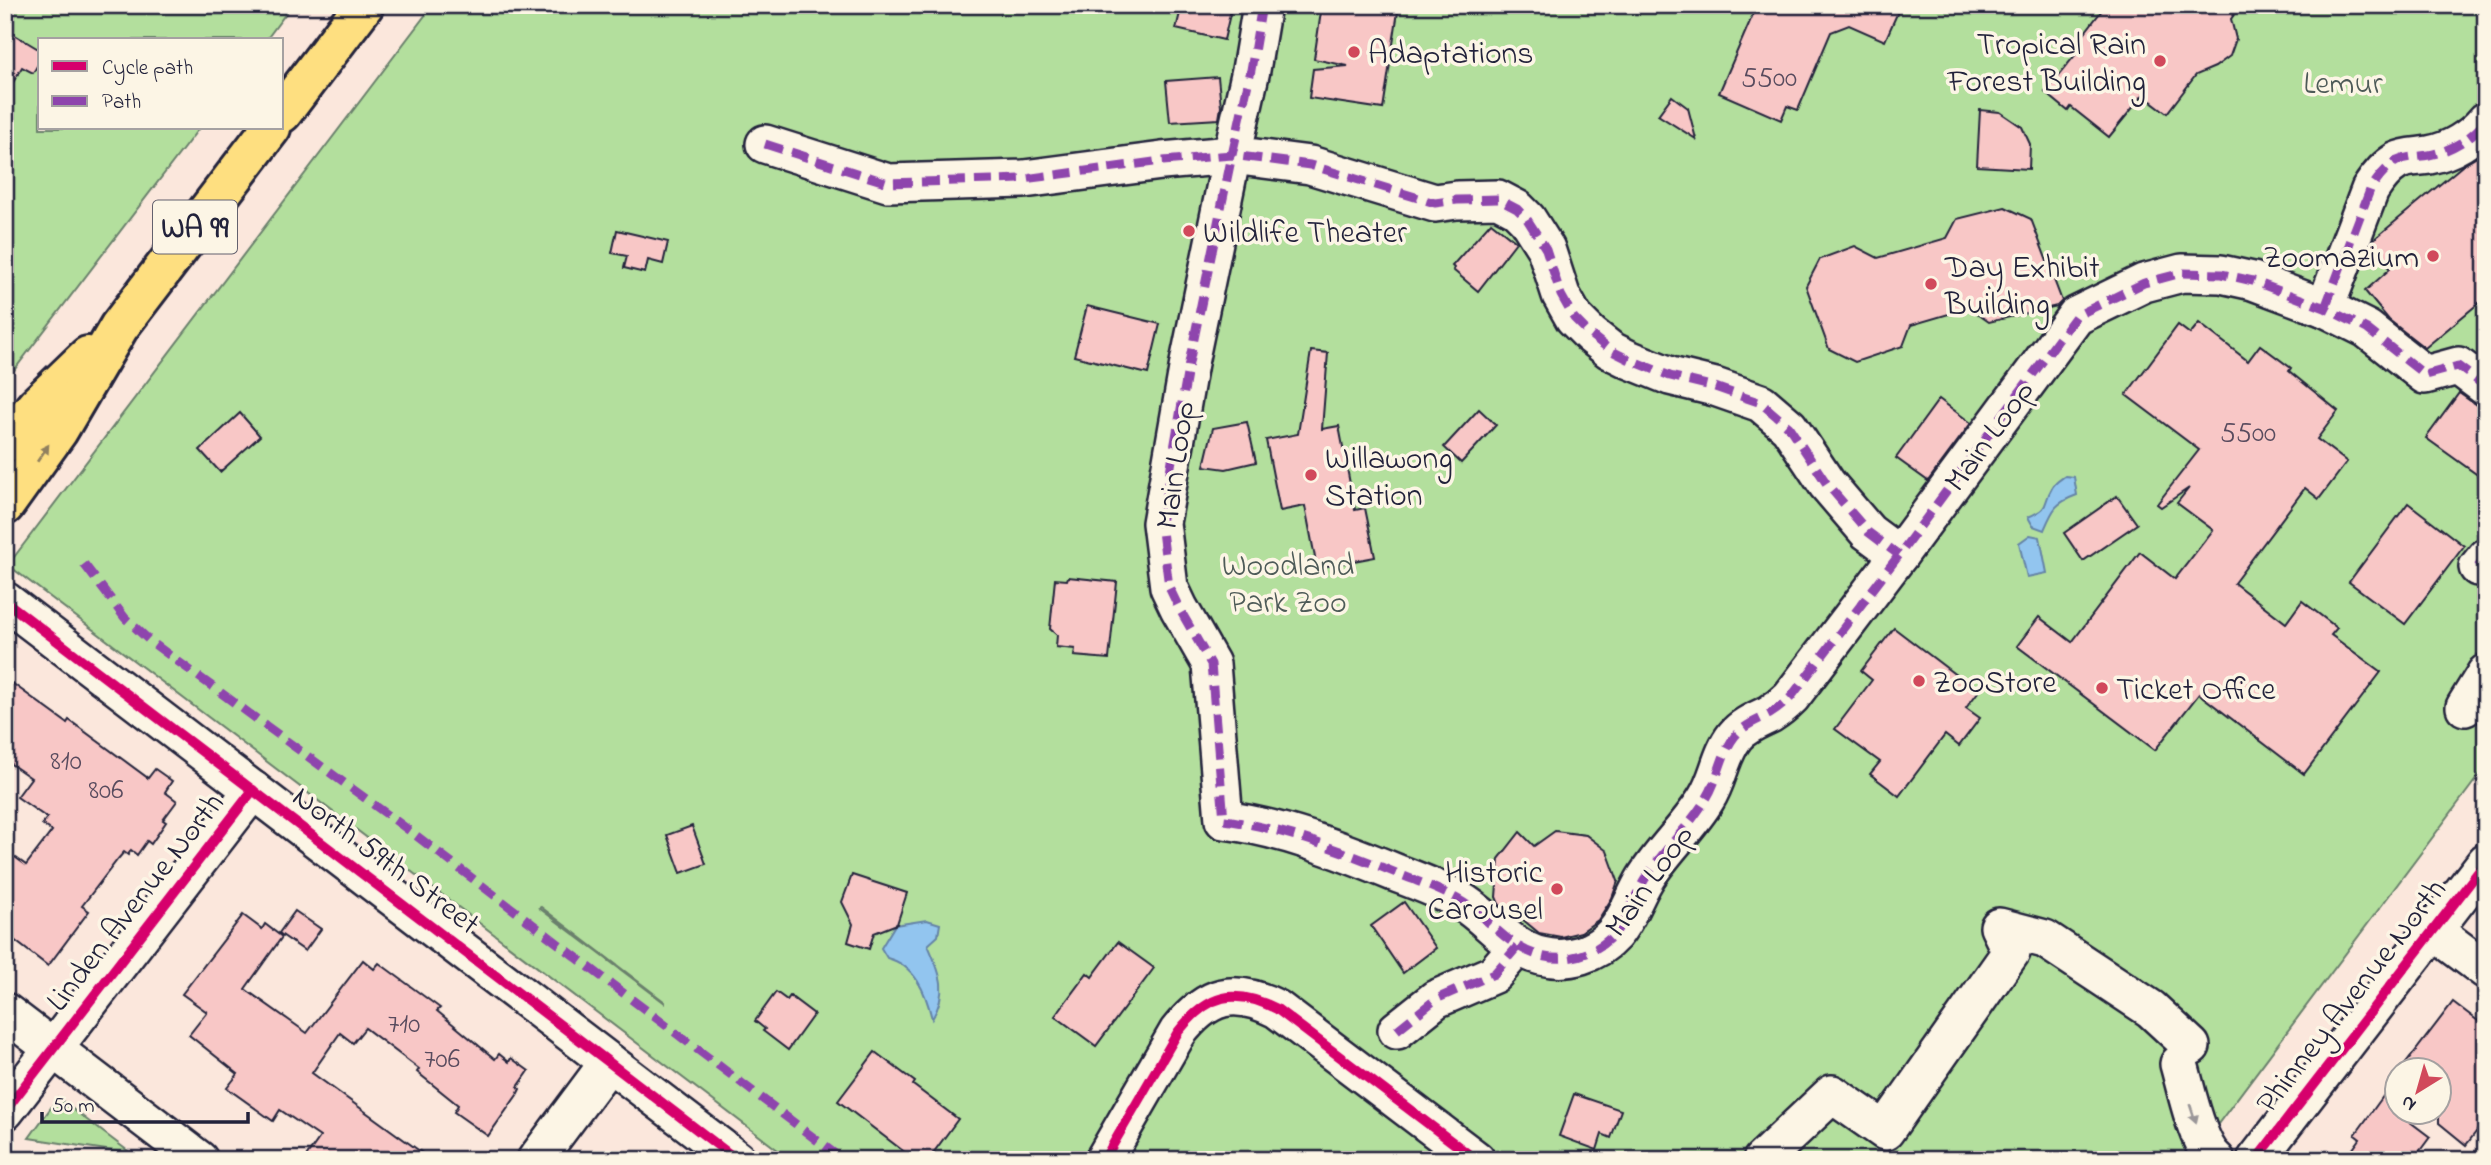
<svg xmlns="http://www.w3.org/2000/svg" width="2491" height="1165" font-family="'Indie Flower',sans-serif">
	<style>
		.green { fill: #b3df9d; stroke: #6a806c; stroke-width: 2; fill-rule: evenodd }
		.water { fill: #92c5ef; stroke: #6584a7; stroke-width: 2 }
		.building { fill: #f8c7c6; stroke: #22223b; stroke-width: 2 }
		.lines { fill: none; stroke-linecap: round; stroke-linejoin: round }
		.minor-casing { stroke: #22223b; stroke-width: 42 }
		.highway-casing { stroke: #22223b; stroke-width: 44 }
		.minor { stroke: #fcf5e5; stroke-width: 37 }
		.highway { stroke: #fedf80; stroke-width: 38 }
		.quiet { stroke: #8e44ad; stroke-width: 9; stroke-dasharray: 18 9; stroke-linecap: butt }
		.cycleway-casing { stroke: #fcf5e5; stroke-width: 15 }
		.cycleway { stroke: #d6006c; stroke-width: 10 }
		.oneway { fill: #90805e }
		.oneway2 { fill: #9a9698 }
		.poi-dot { fill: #d1495b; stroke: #fcf5e5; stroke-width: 2.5 }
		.labels { text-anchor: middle; stroke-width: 7; stroke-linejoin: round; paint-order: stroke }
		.number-label { font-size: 28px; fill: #584b5e }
		.shield { fill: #fcf5e5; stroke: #63616e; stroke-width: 2 }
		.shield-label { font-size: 30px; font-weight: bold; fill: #22223b }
		.poi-label { font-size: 32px; fill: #22223b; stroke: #fcf5e5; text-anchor: start }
		.park-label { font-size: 32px; fill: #4e5b58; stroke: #fcf5e5 }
		.street-label { font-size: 32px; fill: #22223b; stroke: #fcf5e5 }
	</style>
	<rect width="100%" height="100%" fill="#fbe7dc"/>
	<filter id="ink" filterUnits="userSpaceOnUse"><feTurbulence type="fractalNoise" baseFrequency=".0143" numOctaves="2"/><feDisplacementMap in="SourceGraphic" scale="14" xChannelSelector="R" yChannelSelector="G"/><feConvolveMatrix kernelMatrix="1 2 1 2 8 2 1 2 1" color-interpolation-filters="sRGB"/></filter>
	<g filter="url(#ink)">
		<g class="green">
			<path d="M5 5H292L266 40H40V128H199L5 382Z"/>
			<path d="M433 5H2486V766L2191 1160H791L8 565ZM541 907 665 1002V1003L539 908Z"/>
			<path d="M58 1098 132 1154 29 1138Z"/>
		</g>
		<g class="water">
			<path d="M2065 476 2074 477 2077 495C2055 503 2053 509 2044 530L2033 526 2028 517C2052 507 2042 504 2052 488 2054 483 2061 479 2065 476Z"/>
			<path d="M2030 535 2040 537 2047 573 2027 577 2019 543Z"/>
			<path d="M927 920 940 924 938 936 928 945C940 973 949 991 932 1019 926 993 915 965 887 958L881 948 895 925Z"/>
		</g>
		<g class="building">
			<path d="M1182 5H1232L1224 40 1176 29Z"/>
			<path d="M1322 5H1399L1383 109 1309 98 1313 69 1348 66 1314 59Z"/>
			<path d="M1757 5H1901L1885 41 1849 25 1831 32 1798 110 1787 106 1781 120 1719 93Z"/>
			<path d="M2106 5H2241L2231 19 2236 39 2230 56 2215 67 2196 75 2167 113 2143 95 2109 137 2071 107 2068 111 2045 92 2081 48 2076 44Z"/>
			<path d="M5 29 40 50V61L33 73 22 67 5 96Z"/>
			<path d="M1218 77 1221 107 1219 119 1170 122 1166 81Z"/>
			<path d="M1672 96 1688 108 1696 139 1658 115Z"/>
			<path d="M1980 110 2000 112 2022 127 2030 144 2029 169 1977 166Z"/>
			<path d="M2477 157 2486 167V297L2425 348 2389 320 2365 291 2390 269 2371 246 2373 240 2462 166Z"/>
			<path d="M2005 207 2031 219 2062 301 2057 306 1989 322 1969 308 1911 325 1903 346 1855 362 1829 349 1806 286 1820 259 1855 246 1878 258 1947 238 1957 219Z"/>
			<path d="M1491 222 1516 242 1478 291 1453 270 1454 268 1452 266Z"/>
			<path d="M617 230 668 242 663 264 648 260 645 273 624 268 627 256 612 253Z"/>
			<path d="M1087 306 1160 324 1148 374 1074 356Z"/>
			<path d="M2199 323 2248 361 2260 345 2291 368 2289 371 2338 411 2317 439 2347 462 2319 499 2305 488 2234 583 2286 623 2302 601 2337 628 2331 635 2381 672 2304 774 2199 694 2155 750 2017 646 2039 617 2072 642 2140 552 2175 579 2213 530 2177 503 2189 488 2161 507 2157 504 2199 450 2126 395 2178 325 2190 334Z"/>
			<path d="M1311 351 1328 353 1322 429 1339 426 1355 510 1365 508 1375 557 1317 568 1305 506 1280 511 1266 440 1298 434Z"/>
			<path d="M2459 393 2486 412V481L2426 438Z"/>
			<path d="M1939 399 1971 423 1928 481 1896 458Z"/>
			<path d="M1479 409 1496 425 1461 463 1444 447Z"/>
			<path d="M240 413 260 436 220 472 200 450Z"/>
			<path d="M1247 422 1256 462 1226 469 1204 466 1213 428Z"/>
			<path d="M2117 496 2137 524 2083 561 2064 533Z"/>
			<path d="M2408 503 2464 546 2405 624 2349 582Z"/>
			<path d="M1068 577 1117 582 1109 659 1074 656 1075 649 1056 647 1057 635 1050 629 1055 579 1067 580Z"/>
			<path d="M1894 628 1978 692 1966 708 1980 718 1959 746 1945 735 1899 796 1870 774 1880 762 1835 729 1872 680 1861 671Z"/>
			<path d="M5 678 67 723 69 720 148 778 155 769 172 781 165 792 177 801 163 820 166 822 151 844 147 841 137 855 131 850 128 855 124 852 118 859 82 906 89 911 48 966 5 933V850L26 865 52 831 42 824 47 818 17 797 31 778 5 760Z"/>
			<path d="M692 826 706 864 681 873 667 835Z"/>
			<path d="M1555 831 1586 835 1607 851 1618 881 1612 898 1598 920 1581 932 1561 937 1539 933 1522 919 1519 921 1499 904 1496 897 1499 859 1520 832 1534 846Z"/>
			<path d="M852 875 907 893 897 924 874 933 869 949 848 942 853 924 842 902Z"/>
			<path d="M1404 902 1436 948 1403 973 1371 926Z"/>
			<path d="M295 911 321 929 305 951 279 933Z"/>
			<path d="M243 915 262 929 265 924 282 937 245 989 307 1033 363 960 374 969 379 963 440 1008 437 1011 495 1059 499 1054 509 1062 511 1058 529 1071 518 1087 520 1089 517 1095 488 1136 454 1112 458 1105 417 1072 419 1069 365 1028 353 1043 340 1033 312 1073 432 1160H304L320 1137 280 1110 273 1121 227 1088 238 1074 189 1035 207 1012 182 994Z"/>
			<path d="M1118 942 1154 968 1096 1046 1055 1016 1087 973 1092 977Z"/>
			<path d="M776 992 787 1000 790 996 814 1014 788 1050 763 1031 765 1029 755 1021Z"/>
			<path d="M2453 1002 2486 1027V1119L2466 1145 2439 1123V1070H2401Z"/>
			<path d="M875 1052 915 1082 913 1085 958 1119 928 1160H915L838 1101Z"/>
			<path d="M2397 1077V1112L2430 1137 2413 1160H2345L2360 1139 2355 1135Z"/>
			<path d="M1574 1094 1621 1110 1611 1138 1602 1134 1597 1150 1559 1136Z"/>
		</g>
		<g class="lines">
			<g class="minor-casing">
				<g id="minor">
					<path d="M1262 5 1251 70 1232 155 1189 363 1161 523 1169 587 1179 608 1211 664 1224 820C1283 828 1340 850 1396 873 1417 881 1439 889 1459 900 1489 917 1506 947 1541 956 1568 963 1596 954 1614 934 1628 918 1634 897 1645 879 1663 850 1689 827 1706 799 1719 779 1720 755 1735 736 1744 725 1758 720 1770 714 1778 709 1785 703 1791 697L1899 555 2076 316 2144 283 2182 273 2221 274 2253 281 2325 308 2367 329 2425 375 2458 366 2486 387"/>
					<path d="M765 144 888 183 1024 179 1162 161 1232 155 1310 165 1435 203 1457 200 1498 199 1517 209 1527 219 1546 249 1561 295 1574 318 1591 335 1610 350 1628 359 1670 376 1715 387 1761 403 1789 427 1827 484 1868 532 1899 555"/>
					<path d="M2325 308 2370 190C2377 179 2385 168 2397 161 2407 156 2418 157 2429 155 2451 151 2472 138 2486 121"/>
					<path d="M2478 567 2486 557"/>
					<path d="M5 601 737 1160"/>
					<path d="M2465 707 2486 673"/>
					<path d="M2434 931 2486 970"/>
					<path d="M5 1012 199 1160"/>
					<path d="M1397 1030 1436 999 1494 974 1517 947"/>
					<path d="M2179 1064C2186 1088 2197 1145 2216 1160"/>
					<path d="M5 1111 253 790"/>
					<path d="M536 1160 609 1062"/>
					<path d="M1104 1160 1178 1032C1208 994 1234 987 1277 1009L1476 1160"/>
					<path d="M1762 1160 1832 1094 1885 1131 2011 952 1999 927 2045 939 2151 1009 2191 1046"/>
					<path d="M2256 1160 2486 862"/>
				</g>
			</g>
			<g class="highway-casing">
				<g id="highway">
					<path d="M282 113 364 5"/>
					<path d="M5 443 37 405 88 356"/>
					<path d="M5 505 58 431 119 327 271 128"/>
				</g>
			</g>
			<use href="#minor" class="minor"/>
			<use href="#highway" class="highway"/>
			<g class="quiet">
				<path d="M1262 5 1251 70 1232 155 1189 363 1161 523 1169 587 1179 608 1211 664 1224 820C1283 828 1340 850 1396 873 1417 881 1439 889 1459 900 1489 917 1506 947 1541 956 1568 963 1596 954 1614 934 1628 918 1634 897 1645 879 1663 850 1689 827 1706 799 1719 779 1720 755 1735 736 1744 725 1758 720 1770 714 1778 709 1785 703 1791 697L1899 555 2076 316 2144 283 2182 273 2221 274 2253 281 2325 308 2367 329 2425 375 2458 366 2486 387"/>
				<path d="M765 144 888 183 1024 179 1162 161 1232 155 1310 165 1435 203 1457 200 1498 199 1517 209 1527 219 1546 249 1561 295 1574 318 1591 335 1610 350 1628 359 1670 376 1715 387 1761 403 1789 427 1827 484 1868 532 1899 555"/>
				<path d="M2325 308 2370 190C2377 179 2385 168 2397 161 2407 156 2418 157 2429 155 2451 151 2472 138 2486 121"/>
				<path d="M84 564 125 618 150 641 414 834 843 1160"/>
				<path d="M2478 567 2486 557"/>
				<path d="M1397 1030 1436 999 1494 974 1517 947"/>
			</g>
			<g class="cycleway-casing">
				<g id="cycleway">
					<path d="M5 601 737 1160"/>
					<path d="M5 1111 253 790"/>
					<path d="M1104 1160 1178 1032C1208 994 1234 987 1277 1009L1476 1160"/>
					<path d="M2256 1160 2486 862"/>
				</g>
			</g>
			<use href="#cycleway" class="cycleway"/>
		</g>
		<defs><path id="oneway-solid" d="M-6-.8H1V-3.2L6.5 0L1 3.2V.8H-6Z" transform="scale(1.75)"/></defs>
		<use class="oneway" href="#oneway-solid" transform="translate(43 453) rotate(-56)"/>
		<use class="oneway2" href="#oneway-solid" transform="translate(2193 1114) rotate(72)"/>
	</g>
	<g class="poi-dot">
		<circle cx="1354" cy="52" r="7"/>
		<circle cx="2160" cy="61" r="7"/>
		<circle cx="1189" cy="231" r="7"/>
		<circle cx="2433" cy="256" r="7"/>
		<circle cx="1931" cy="284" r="7"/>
		<circle cx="1311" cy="475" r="7"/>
		<circle cx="1919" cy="681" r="7"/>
		<circle cx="2102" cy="688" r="7"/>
		<circle cx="1557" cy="889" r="7"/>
	</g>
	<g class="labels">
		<g class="number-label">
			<text x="1769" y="86">5500</text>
			<text x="2248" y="441">5500</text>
			<text x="66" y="769">810</text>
			<text x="106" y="798">806</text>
			<text x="404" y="1032">710</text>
			<text x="442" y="1067">706</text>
		</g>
		<rect class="shield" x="153" y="200.5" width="84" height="53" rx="5"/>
		<g class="shield-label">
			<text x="195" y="237">WA 99</text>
		</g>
		<g class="poi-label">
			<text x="2146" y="54" text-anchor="end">Tropical Rain<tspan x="2146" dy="37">Forest Building</tspan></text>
			<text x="1368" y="63">Adaptations</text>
			<text x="1203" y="242">Wildlife Theater</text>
			<text x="2419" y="267" text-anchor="end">Zoomazium</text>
			<text x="1945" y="277">Day Exhibit<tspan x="1945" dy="37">Building</tspan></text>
			<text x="1325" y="468">Willawong<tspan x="1325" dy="37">Station</tspan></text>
			<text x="1933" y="692">ZooStore</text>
			<text x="2116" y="699">Ticket Office</text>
			<text x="1543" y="882" text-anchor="end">Historic<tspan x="1543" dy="37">Carousel</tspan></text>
		</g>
		<g class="park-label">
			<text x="2343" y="93">Lemur</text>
			<text x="1288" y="575">Woodland<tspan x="1288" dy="37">Park Zoo</tspan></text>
		</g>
		<g class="street-label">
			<text transform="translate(1988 435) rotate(-54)" y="11">Main Loop</text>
			<text transform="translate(1174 465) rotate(-82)" y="11">Main Loop</text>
			<text transform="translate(387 859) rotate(37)" y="11">North 59th Street</text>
			<text transform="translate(1648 880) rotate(-55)" y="11">Main Loop</text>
			<text transform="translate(134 901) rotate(-52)" y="11">Linden Avenue North</text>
			<text transform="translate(2350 995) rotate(-52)" y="11">Phinney Avenue North</text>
		</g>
	</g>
	<rect width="2491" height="1165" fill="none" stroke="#fcf5e5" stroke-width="28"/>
	<rect x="14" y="14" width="2463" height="1137" fill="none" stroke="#22223b" stroke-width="2.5" filter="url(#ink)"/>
	<rect x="38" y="38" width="245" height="91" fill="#fcf5e5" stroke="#a5a1a1" stroke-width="2"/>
	<rect x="52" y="61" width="35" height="10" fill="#d6006c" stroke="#a5a1a1" stroke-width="2"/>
	<text x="102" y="74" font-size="21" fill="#22223b">Cycle path</text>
	<rect x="52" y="96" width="35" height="10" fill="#8e44ad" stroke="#a5a1a1" stroke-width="2"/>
	<text x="102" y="108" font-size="21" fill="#22223b">Path</text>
	<g transform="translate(2418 1091) rotate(217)"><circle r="33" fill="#fcf5e5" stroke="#a5a1a1" stroke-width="2"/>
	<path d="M0-5L12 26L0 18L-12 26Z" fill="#d1495b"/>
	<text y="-10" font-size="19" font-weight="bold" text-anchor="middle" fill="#22223b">N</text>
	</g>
	<path d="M42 1112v10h206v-10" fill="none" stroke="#22223b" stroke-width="3.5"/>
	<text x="52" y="1112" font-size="21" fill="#22223b" stroke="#fcf5e5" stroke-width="5" paint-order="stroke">50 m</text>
</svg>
